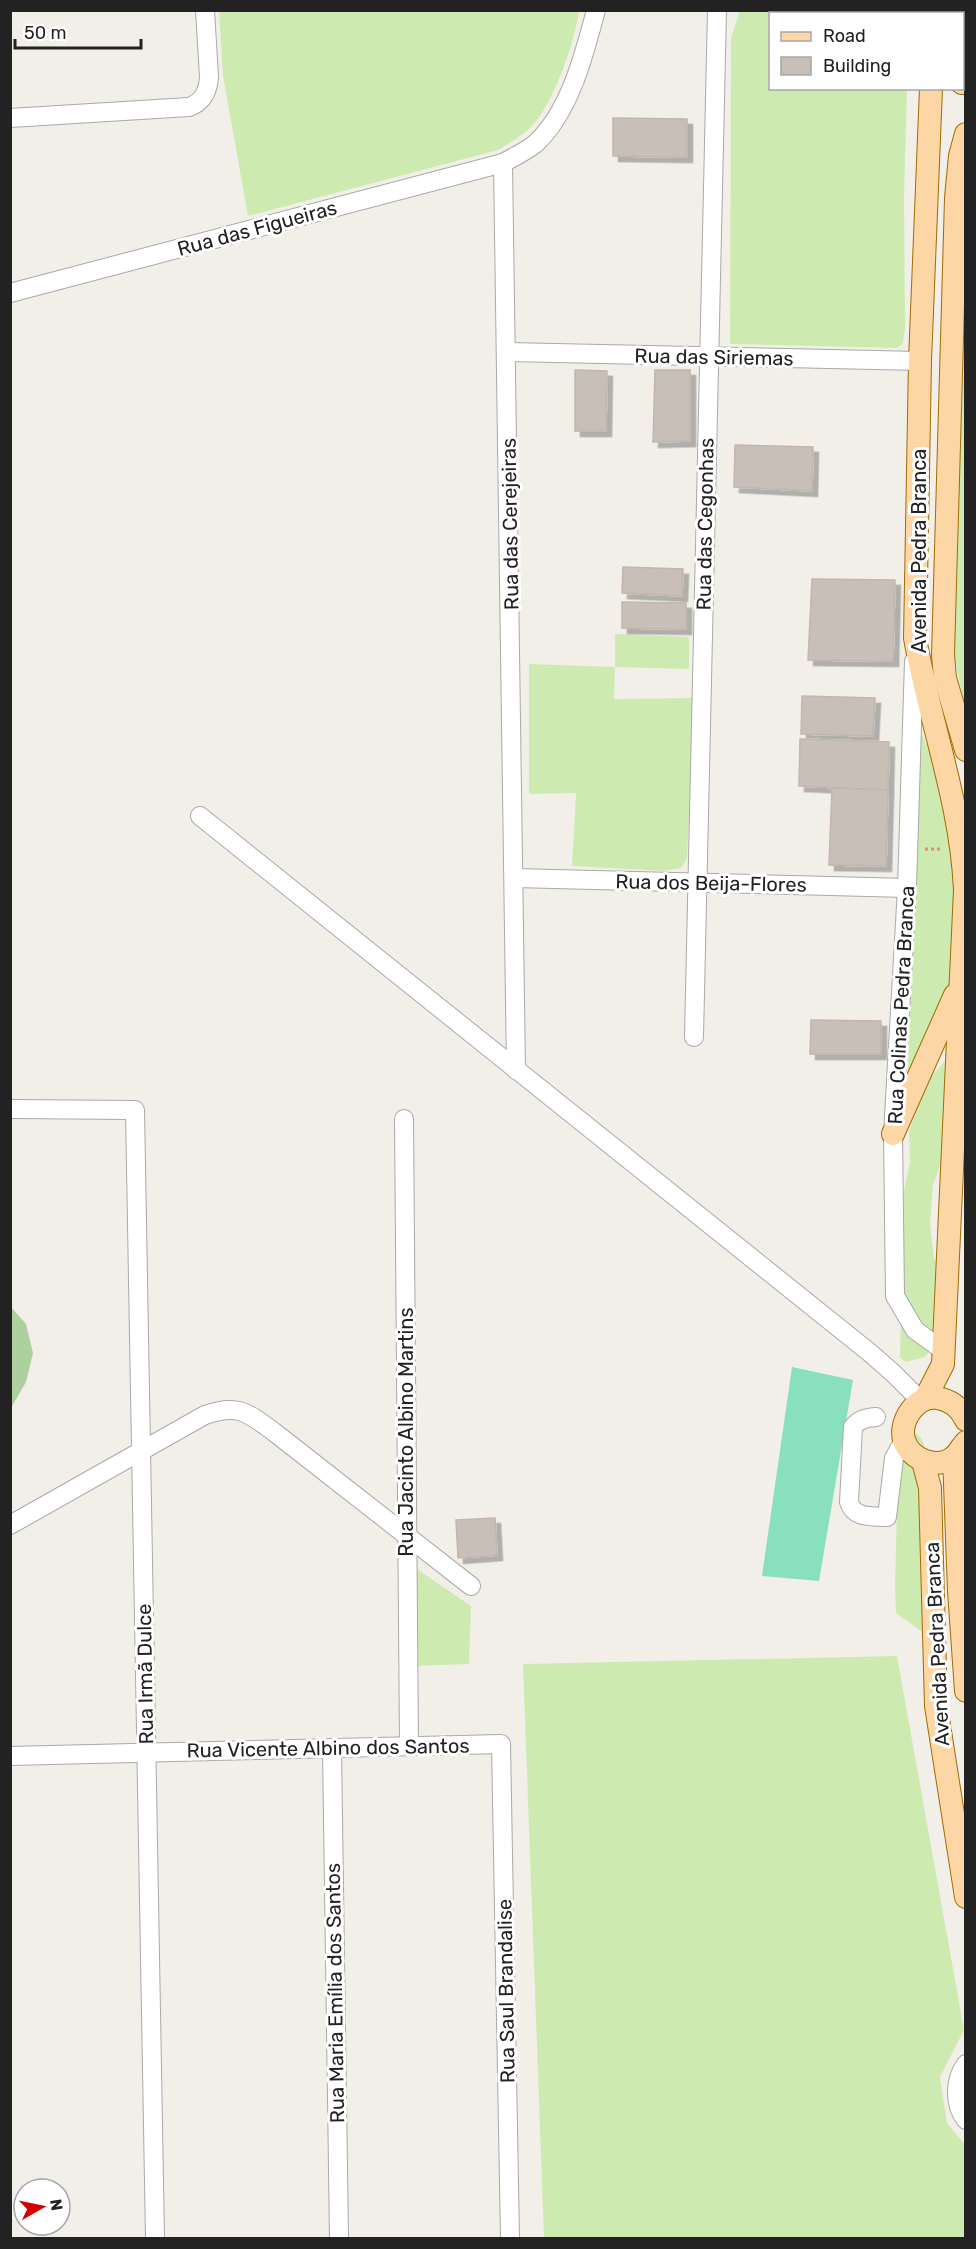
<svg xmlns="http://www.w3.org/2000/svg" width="976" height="2249" font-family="Rubik,sans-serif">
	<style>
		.grass { fill: #cdebb0 }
		.forest { fill: #add19e }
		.pitch { fill: #88e0be }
		.building { fill: #c7bfb8; stroke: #c4b6ab; stroke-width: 1.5; filter: url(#shadow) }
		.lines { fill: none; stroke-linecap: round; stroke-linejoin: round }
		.minor-casing { stroke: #a9a9a9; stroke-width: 20 }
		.major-casing { stroke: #a06b00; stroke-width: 24 }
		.path { stroke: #fa8072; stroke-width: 3; stroke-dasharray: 3 3; stroke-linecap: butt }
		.minor { stroke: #fff; stroke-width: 18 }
		.major { stroke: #fcd6a4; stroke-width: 22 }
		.labels { text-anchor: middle; stroke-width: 6; stroke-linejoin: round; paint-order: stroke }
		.street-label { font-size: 20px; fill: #222; stroke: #fff }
	</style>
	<defs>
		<filter id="shadow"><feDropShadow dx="5.5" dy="5.5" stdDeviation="0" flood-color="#0004"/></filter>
	</defs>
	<rect width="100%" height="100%" fill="#f2efe9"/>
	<g class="grass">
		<path d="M740 10H901L905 13 770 14V88L907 89 904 196 905 328 903 344 897 348 730 344 731 38Z"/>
		<path d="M219 11V10L579 11C575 42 552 108 529 129 520 137 508 144 498 150L248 216 223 76Z"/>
		<path d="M963 17H965L966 65 963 66Z"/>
		<path d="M965 192V710L954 653Z"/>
		<path d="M615 634 689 637V669L615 667 614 699 694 698 687 859 681 868 663 871 572 866 576 793 529 794V664L615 667Z"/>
		<path d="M918 726 935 763 957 871 954 965 949 990 907 1080Z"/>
		<path d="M944 1062 946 1064 943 1158 933 1185 930 1224 934 1258 940 1271 933 1346 925 1357 906 1362 900 1358 904 1191 910 1162 909 1131 928 1080Z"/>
		<path d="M906 1425 921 1438 927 1452 925 1634 896 1613 895 1585 899 1429Z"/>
		<path d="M411 1565 471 1606 469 1664 410 1666Z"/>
		<path d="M897 1656 964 2030 940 2077 947 2123 965 2145V2238H544L523 1664Z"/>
	</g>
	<path class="forest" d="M11 1307 26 1324 33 1353 26 1382 11 1408Z"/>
	<path class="pitch" d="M792 1367 853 1380 819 1581 762 1576Z"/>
	<g class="building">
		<path d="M613 118 687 119V157L613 156Z"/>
		<path d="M575 370 607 371 606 431H575Z"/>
		<path d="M655 370H690V441L653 442Z"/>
		<path d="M735 445 813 447 812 491 734 487Z"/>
		<path d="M623 567 683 569 682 596 622 593Z"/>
		<path d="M812 579 895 580 893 661 808 660Z"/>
		<path d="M622 602 686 603V629L622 628Z"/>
		<path d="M802 696 875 698 873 736 801 734Z"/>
		<path d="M800 739 889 742 888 790 799 786Z"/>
		<path d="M832 788 888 790 886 866 829 865Z"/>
		<path d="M811 1020 881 1021V1054H810Z"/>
		<path d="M495 1518 497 1555 458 1558 456 1520Z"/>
	</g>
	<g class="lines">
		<g class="minor-casing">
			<g id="minor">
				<path d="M10 118 189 107C203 102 208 92 209 77L205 10"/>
				<path d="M10 293 503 163"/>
				<path d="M507 352 920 361"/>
				<path d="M914 661 907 888 893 1134 895 1296 915 1330 944 1351"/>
				<path d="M200 816 869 1352 893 1373 921 1401"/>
				<path d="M514 878 907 888"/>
				<path d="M694 1037 717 10"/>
				<path d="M516 1070 503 163C514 157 526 151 535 144 570 112 584 55 596 10"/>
				<path d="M10 1109 135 1110 155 2238"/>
				<path d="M404 1119 409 1746"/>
				<path d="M876 1417C866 1418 859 1419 853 1427L849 1502C854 1519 872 1516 887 1517L894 1458 904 1440"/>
				<path d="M10 1525 205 1415C238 1403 248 1413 274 1432L471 1586"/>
				<path d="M332 1748 339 2238"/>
				<path d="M10 1756 501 1744 510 2238"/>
				<path d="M966 2064C954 2080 954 2105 966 2120"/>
			</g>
		</g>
		<g class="major-casing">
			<g id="major">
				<path d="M927 14 930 10"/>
				<path d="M962 83H966"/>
				<path d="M966 134 960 156 956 198 943 655 945 678 966 750"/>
				<path d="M893 1134 955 995"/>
				<path d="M925 1399 943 1364 965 890C961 802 930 724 915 638L920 361 931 88"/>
				<path d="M966 1420C960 1407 950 1400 937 1398 916 1395 899 1421 904 1440 910 1460 937 1470 954 1457 958 1454 962 1446 966 1442"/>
				<path d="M954 1457 959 1591 966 1691"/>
				<path d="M923 1461 930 1488 936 1706 966 1897"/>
			</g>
		</g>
		<path class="path" d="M925 849H943"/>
		<use href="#minor" class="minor"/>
		<use href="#major" class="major"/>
	</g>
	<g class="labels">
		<g class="street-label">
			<text transform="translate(257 228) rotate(-15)" y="7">Rua das Figueiras</text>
			<text transform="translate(714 357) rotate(1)" y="7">Rua das Siriemas</text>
			<text transform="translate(510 524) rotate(-91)" y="7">Rua das Cerejeiras</text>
			<text transform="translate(705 524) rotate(-89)" y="7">Rua das Cegonhas</text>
			<text transform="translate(919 551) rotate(-90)" y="7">Avenida Pedra Branca</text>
			<text transform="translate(711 883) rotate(1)" y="7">Rua dos Beija-Flores</text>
			<text transform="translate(901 1005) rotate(-87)" y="7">Rua Colinas Pedra Branca</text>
			<text transform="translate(406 1432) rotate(-90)" y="7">Rua Jacinto Albino Martins</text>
			<text transform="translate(937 1644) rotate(-93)" y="7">Avenida Pedra Branca</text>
			<text transform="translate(145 1674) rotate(-91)" y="7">Rua Irmã Dulce</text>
			<text transform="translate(328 1748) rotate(-1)" y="7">Rua Vicente Albino dos Santos</text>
			<text transform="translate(506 1991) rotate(-91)" y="7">Rua Saul Brandalise</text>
			<text transform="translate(335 1993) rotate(-91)" y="7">Rua Maria Emília dos Santos</text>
		</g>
	</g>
	<rect width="976" height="2249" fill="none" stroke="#222222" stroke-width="24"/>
	<rect x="769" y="12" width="195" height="78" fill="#ffffff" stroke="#a7a7a7" stroke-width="1.5"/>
	<rect x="781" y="32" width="30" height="9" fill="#fcd6a4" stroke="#a7a7a7" stroke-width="1.5"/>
	<text x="823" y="42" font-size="18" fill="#222222">Road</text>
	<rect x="781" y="57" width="30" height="18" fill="#c7bfb8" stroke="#a7a7a7" stroke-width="1.5"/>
	<text x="823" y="72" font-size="18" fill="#222222">Building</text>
	<g transform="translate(42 2207) rotate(81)"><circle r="28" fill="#ffffff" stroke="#a7a7a7" stroke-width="1.5"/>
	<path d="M0-4.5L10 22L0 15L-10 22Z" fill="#d40000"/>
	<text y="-9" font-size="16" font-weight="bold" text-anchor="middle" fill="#222222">N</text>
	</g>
	<path d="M15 39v9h126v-9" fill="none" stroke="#222222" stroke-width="3"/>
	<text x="24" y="39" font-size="18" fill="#222222" stroke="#ffffff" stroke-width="4.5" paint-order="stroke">50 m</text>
</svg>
